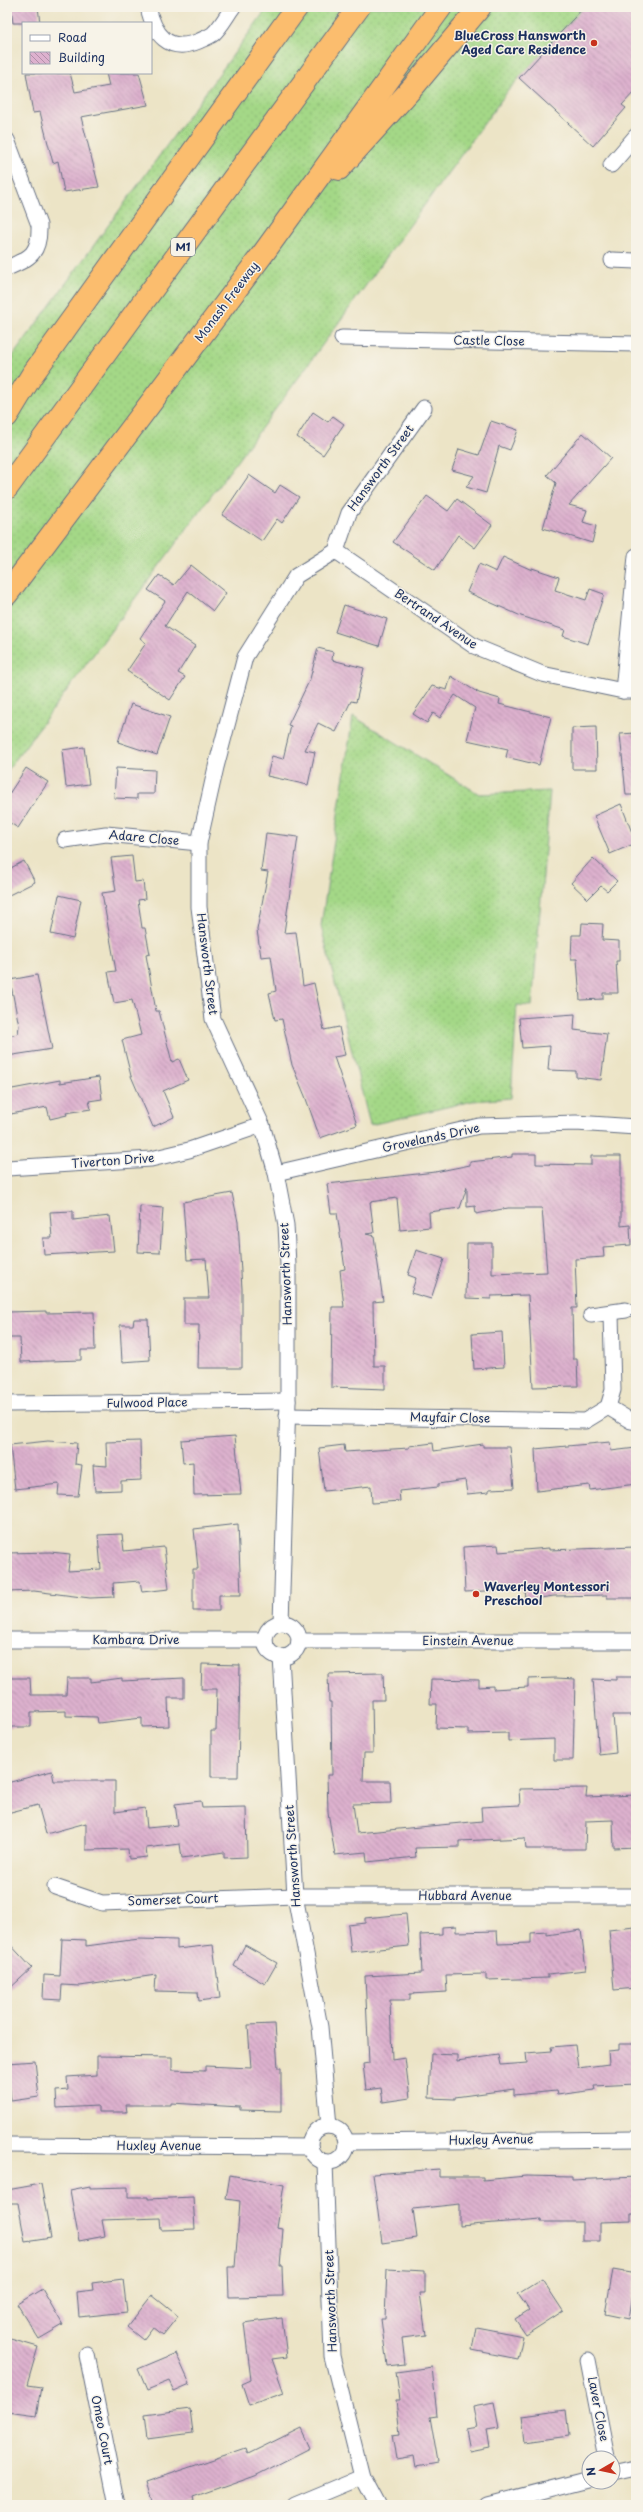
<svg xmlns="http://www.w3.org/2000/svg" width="643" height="2512" font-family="'Playpen Sans',sans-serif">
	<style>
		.grass { fill: url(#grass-dots); stroke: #608472 }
		.building { fill: url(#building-back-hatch) }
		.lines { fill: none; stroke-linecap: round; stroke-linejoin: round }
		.street-casing { stroke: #646e82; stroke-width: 17 }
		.highway-casing { stroke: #646e82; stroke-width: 24 }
		.street { stroke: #fff; stroke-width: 15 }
		.highway { stroke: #fbbd6e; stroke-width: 22 }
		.poi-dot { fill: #c8321e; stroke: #f7f3e8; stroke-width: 1.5 }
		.labels { text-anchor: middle; stroke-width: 3; stroke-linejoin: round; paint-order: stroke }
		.shield { fill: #f7f3e8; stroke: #5d6a87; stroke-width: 1 }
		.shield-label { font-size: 11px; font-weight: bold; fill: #1b2f5e }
		.poi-label { font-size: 12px; font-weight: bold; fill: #1b2f5e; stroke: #f7f3e8; text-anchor: end }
		.street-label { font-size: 12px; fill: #1b2f5e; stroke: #f7f3e8 }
	</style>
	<defs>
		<pattern id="grass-dots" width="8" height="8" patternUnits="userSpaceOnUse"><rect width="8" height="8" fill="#a4d887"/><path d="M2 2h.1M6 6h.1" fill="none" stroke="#8dba77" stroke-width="1.8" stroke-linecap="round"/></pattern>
		<pattern id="building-back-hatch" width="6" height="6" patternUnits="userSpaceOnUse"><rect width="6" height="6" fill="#ddb1ce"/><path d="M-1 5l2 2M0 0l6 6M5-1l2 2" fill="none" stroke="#b290aa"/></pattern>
	</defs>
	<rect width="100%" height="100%" fill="#f7f3e8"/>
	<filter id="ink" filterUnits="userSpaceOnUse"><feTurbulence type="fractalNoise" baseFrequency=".025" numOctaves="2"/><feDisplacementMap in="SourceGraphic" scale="8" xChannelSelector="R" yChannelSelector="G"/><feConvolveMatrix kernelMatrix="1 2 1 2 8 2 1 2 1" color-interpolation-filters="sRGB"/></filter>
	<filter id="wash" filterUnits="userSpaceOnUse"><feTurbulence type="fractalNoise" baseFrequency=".012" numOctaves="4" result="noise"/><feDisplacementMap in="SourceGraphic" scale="16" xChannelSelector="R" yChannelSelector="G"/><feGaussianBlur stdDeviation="0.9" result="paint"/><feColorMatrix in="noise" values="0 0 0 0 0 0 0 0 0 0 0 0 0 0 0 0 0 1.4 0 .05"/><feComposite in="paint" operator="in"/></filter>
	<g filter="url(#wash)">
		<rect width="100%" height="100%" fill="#ece4c6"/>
		<g class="grass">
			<path d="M268 7H584L507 92 280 403 7 771V364Z"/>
			<path d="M353 716 479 794 550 791 532 1006 517 1005 511 1098 472 1101 370 1125 321 926Z"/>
		</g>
		<g id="blocks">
			<g class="building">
				<path d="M11 7H38L40 23H13Z"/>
				<path d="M584 7H636V90L622 105 626 108 593 146 519 78Z"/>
				<path d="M26 73H70L75 92 109 86 106 73H139L148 105 81 117 99 187 64 192 58 161 53 163 40 112 33 113Z"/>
				<path d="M313 412 328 422 333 416 344 424 323 455 297 437Z"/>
				<path d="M491 421 518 430 510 450 499 446 486 493 466 487 474 476 452 470 459 449 479 455Z"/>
				<path d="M583 433 611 458 569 505 587 510 583 522 596 526 592 543 543 528 556 483 547 475Z"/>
				<path d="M249 475 275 493 280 485 299 497 282 523 277 519 262 541 222 515Z"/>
				<path d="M427 496 448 511 457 499 492 525 475 548 458 535 435 570 393 542Z"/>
				<path d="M503 557 532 570V568L559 577 555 590 586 600 590 589 604 594 588 644 563 636 565 630 521 616 467 592 479 564 496 572Z"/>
				<path d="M191 565 226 593 213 611 188 591 165 626 195 646 178 673 185 677 170 700 127 671 146 643 140 638 165 601 148 590 159 575 174 585Z"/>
				<path d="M344 605 387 619 379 646 335 632Z"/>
				<path d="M318 648 333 652 332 660 364 668 356 702 351 701 336 732 318 723 305 750 315 752 308 785 267 776 272 756 283 759 291 726 288 725 310 679Z"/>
				<path d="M451 676 479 693 500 699 499 704 551 717 539 765 506 757 508 749 467 740 475 708 455 695 440 718 433 713 427 723 413 714 432 686 447 690Z"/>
				<path d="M131 704 170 717 157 755 118 742Z"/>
				<path d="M596 727 597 769H572V728Z"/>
				<path d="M636 733V795H626L620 734Z"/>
				<path d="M84 747 89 784 66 787 62 750Z"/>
				<path d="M26 768 48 782 18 828 7 821V797Z"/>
				<path d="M116 768 155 770 154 794H137V799L114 798Z"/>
				<path d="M621 804 636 843 610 854 594 816Z"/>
				<path d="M266 833 298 837 284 933 296 932 303 986 314 983 324 1030 339 1027 345 1055 334 1057 357 1125 320 1138 305 1096 292 1065 282 1019 275 1020 269 993 276 991 271 956 261 957 257 930 268 872 261 871Z"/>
				<path d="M132 856 135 882 143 881 145 899 138 900 142 928H145L150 954 146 955 156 1011H159L172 1062 179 1059 188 1080 163 1091 174 1117 153 1127 131 1076 122 1040 141 1035 132 1000 114 1003 108 972 116 971 102 893 116 891 111 858Z"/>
				<path d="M593 858 617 881 607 891 601 886 588 899 571 883Z"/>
				<path d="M24 861 35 882 7 896V870Z"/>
				<path d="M59 895 81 900 73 939 51 934Z"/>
				<path d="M582 923 603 924 602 940 619 941V961H616L618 993H603V999L580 1000 577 959H571L572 935H581Z"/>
				<path d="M37 975 52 1049 7 1056V1036L18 1034 19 1026 10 980Z"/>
				<path d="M575 1014 574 1030 607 1034 601 1080 576 1077V1071L548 1070 550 1046 522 1048 519 1018Z"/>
				<path d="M99 1077 102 1099 89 1101 91 1109 66 1113 67 1115 50 1119 47 1107 11 1114 7 1090 60 1080V1083Z"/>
				<path d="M512 1154H536V1164L591 1165V1156H621V1226L630 1225 631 1245 603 1247 604 1257 575 1259 577 1308H572L573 1359H577L578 1386 533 1387 528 1295 491 1296V1299L466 1298 467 1243H492V1274L547 1272 542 1208H508L476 1214 475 1206 467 1207V1187L460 1208 429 1212 430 1227 400 1230 397 1198 370 1202 374 1233 366 1234 374 1236 383 1301 373 1302 374 1366H385V1389L331 1387 332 1307H344L340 1270 345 1269 337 1213H331L327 1184 435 1172 470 1165V1162L512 1157Z"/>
				<path d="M232 1193 238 1222 242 1289V1368H198L199 1325H184V1298H209L206 1259 187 1260 183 1202Z"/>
				<path d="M140 1206 163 1208 160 1253 138 1252Z"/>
				<path d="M73 1211V1220L110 1216 114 1251 44 1255 43 1238H52L50 1212Z"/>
				<path d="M416 1250 444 1259 431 1299 411 1293 416 1278 408 1275Z"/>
				<path d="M46 1311V1313L94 1312 95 1350H81V1360L21 1362 20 1338H7V1312Z"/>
				<path d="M134 1319H148L150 1360 122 1362 120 1325H133Z"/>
				<path d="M502 1332 504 1367 474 1369 472 1334Z"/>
				<path d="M235 1436 241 1494 194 1495 193 1462 183 1463 181 1440Z"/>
				<path d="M48 1441 77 1443 75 1464 82 1465 78 1496 58 1495 59 1484 15 1489 10 1445Z"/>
				<path d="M140 1441 141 1480 121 1481V1490L95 1491 93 1465 107 1466 106 1442Z"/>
				<path d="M610 1442 611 1451 636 1448V1484L590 1490 589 1485 537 1491 535 1449Z"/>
				<path d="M433 1443 434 1451 483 1444V1447H510L514 1488 489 1489V1492L467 1494 465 1480 438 1484V1487L399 1491 400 1501 372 1503 371 1486 324 1491 319 1448 344 1445 345 1452 409 1448V1446Z"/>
				<path d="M238 1524 241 1595H219V1611H193V1569H198L194 1529Z"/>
				<path d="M122 1534 124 1551 164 1547 169 1589 142 1592 140 1581 113 1583 114 1597 90 1598 34 1591 7 1592V1553L50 1552 70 1554 68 1571 101 1569 98 1535Z"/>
				<path d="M498 1545 499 1552 549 1548V1550L636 1547V1598H607V1595L554 1596 526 1600 525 1589 465 1592 463 1547Z"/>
				<path d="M202 1664 240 1665 238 1777H211V1731H216L217 1689H201Z"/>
				<path d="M383 1673 384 1700H372L373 1753H364L363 1781H390L391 1803 353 1804 357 1833 482 1821 481 1807 520 1805 519 1789 587 1788 586 1797 636 1795V1847L614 1848 613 1820 586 1821 585 1849H526L525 1838 459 1841V1847L415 1848 416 1857 367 1862 366 1852 335 1855 328 1812 327 1775H332L331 1702H329L328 1674Z"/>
				<path d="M616 1677H636V1715H613L616 1753 599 1755 593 1679 616 1680Z"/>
				<path d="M7 1678H30L31 1695H66L67 1678H91V1682L122 1678V1681L184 1678V1698H168L169 1726 142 1727V1718L98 1723 97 1717 66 1716V1711L31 1712V1727H7Z"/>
				<path d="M556 1678 575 1679 573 1760H554V1739L508 1741V1733L468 1734V1729L436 1728 437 1704H430L431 1679 479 1680V1687L493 1686V1689L528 1687V1679Z"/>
				<path d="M52 1771 54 1781H115V1812L145 1808 147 1828 178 1825 175 1804 201 1801 202 1808 246 1807 247 1857 224 1858V1852L182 1858 180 1844 146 1848 147 1857 129 1859 128 1849 86 1850V1823L46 1834 38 1805 7 1813V1783Z"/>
				<path d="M406 1914 409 1946 351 1952 348 1925 365 1923V1918Z"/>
				<path d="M456 1926V1932L497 1931 498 1944 531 1943V1933L547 1932V1935L581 1930 586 1970 548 1974V1978L486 1980V1974L446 1975 447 1992 410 1994V2000H390L392 2060 405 2058 410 2098 383 2102 381 2088 366 2090 363 2064 369 2063 365 1976 422 1973 420 1935 442 1934V1927Z"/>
				<path d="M634 1927 636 1988 614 1990 609 1930Z"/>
				<path d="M62 1939 86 1940V1946L139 1939 177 1940V1949L213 1945 220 1998 199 2001 198 1992 155 1991 156 1975 80 1986 62 1985 61 2000 43 1999 44 1975 60 1976Z"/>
				<path d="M7 1941 32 1968 7 1991Z"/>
				<path d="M245 1945 277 1963 265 1984 234 1966Z"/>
				<path d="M275 2024 278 2068H281V2111L240 2110V2107L171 2103V2105H126L127 2112H98V2106L57 2108 56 2091 68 2090 67 2077 97 2075V2056L172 2057V2070L205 2071V2066L251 2068 248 2025Z"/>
				<path d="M619 2044H634L636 2084 594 2086 595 2090 557 2095 556 2091 514 2095V2089L455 2097V2099L429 2098 431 2054 457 2055V2061L499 2055 501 2065 527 2063 526 2053 552 2051 551 2047 575 2045 578 2068 609 2064 608 2051 619 2050Z"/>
				<path d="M35 2061 39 2097 11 2101 7 2063Z"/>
				<path d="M439 2169V2177H483V2180L526 2176 572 2177V2180L636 2177V2214H631V2221L600 2222V2241H582V2222H541V2219L460 2226V2204L413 2209 417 2238 382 2243 373 2174Z"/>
				<path d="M230 2175 284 2185 277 2228 283 2229 280 2267H282L283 2296 229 2297 228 2267H235L240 2201 226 2199Z"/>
				<path d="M41 2184 51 2238 25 2242 18 2203H7V2190Z"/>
				<path d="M90 2186V2188L128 2187V2197H148V2199L193 2197 195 2229 161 2230 160 2218 102 2220 105 2236 79 2241 70 2190Z"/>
				<path d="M387 2269 425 2271V2293H420L426 2335 402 2338 405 2364 387 2366 381 2319H385Z"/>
				<path d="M613 2270 636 2274 629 2319 605 2314Z"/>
				<path d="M123 2279 127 2312 79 2317 77 2292 93 2290 92 2283Z"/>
				<path d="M542 2279 563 2311 526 2335 515 2319 529 2310 518 2294Z"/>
				<path d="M42 2289 63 2325 39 2339 17 2304Z"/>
				<path d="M152 2295 178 2316 163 2335 153 2327 143 2340 127 2327Z"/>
				<path d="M282 2318 287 2357 272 2359 284 2393 249 2405 242 2384 251 2380 244 2323Z"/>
				<path d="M476 2327 523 2336 518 2359 472 2350Z"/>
				<path d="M7 2338 38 2347 27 2385 41 2387 36 2416 7 2412Z"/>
				<path d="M176 2353 190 2384 174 2391 169 2381 147 2390 138 2369Z"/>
				<path d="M432 2367 437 2416 430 2417 438 2463 416 2467 414 2456 396 2459 392 2435 400 2434 396 2400H400L396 2372Z"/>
				<path d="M494 2402 499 2428 487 2430 490 2446 470 2450 466 2430 477 2428 473 2406Z"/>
				<path d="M190 2409 193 2433 147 2439 144 2415Z"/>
				<path d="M566 2410 569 2436 525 2442 522 2416Z"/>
				<path d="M301 2428 310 2448 255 2476 193 2498 194 2502 185 2505H153L146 2482 246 2448 248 2454Z"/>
			</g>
		</g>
	</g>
	<g filter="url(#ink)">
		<use href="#blocks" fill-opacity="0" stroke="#646e82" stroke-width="1"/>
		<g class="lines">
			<g class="street-casing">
				<g id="street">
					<path d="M148 7C154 34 168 54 199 41 203 39 209 37 213 34 221 27 227 15 233 7"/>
					<path d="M7 140 39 225C40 253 31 258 7 268"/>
					<path d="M611 165 636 136"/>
					<path d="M612 260 636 261"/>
					<path d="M342 338 636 344"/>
					<path d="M336 551 474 646 542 674 623 691H636"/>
					<path d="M623 691 636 556"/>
					<path d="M65 840 106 834 199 843"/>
					<path d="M7 1168 151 1159 189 1150 262 1125"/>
					<path d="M276 1173 479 1126 576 1123 636 1127"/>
					<path d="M591 1315 626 1310"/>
					<path d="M7 1404 288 1401"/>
					<path d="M608 1407 631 1421 636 1422"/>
					<path d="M287 1416 585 1421 608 1407 613 1390 611 1314"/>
					<path d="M281 1623 288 1401V1265L286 1225 276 1173 262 1125 213 1019 199 907V843L216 767 245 657 296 576 336 551 349 513 424 408"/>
					<circle cx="282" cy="1640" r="17"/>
					<path d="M7 1640H265"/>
					<path d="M299 1641H636"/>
					<path d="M281 1657 295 1896 320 2027 329 2126"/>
					<path d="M55 1887 102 1903 295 1896H636"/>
					<circle cx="328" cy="2144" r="18"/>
					<path d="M347 2142 636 2139"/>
					<path d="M7 2145 310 2147"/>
					<path d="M325 2162 332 2356 362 2477 377 2505"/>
					<path d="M87 2355 117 2505"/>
					<path d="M588 2360 607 2458"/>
					<path d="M613 2473 636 2468"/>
					<path d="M295 2505 362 2477"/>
					<path d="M488 2505 589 2479"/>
				</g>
			</g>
			<g class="highway-casing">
				<g id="highway">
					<path d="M339 169 414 86 480 7"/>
					<path d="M7 416 32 375 297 7"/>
					<path d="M7 488 359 7"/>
					<path d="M7 594 265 251 441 7"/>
				</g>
			</g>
			<use href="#street" class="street"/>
			<use href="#highway" class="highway"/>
		</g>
	</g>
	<g class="poi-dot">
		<circle cx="594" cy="43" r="4"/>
		<circle cx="476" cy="1594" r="4"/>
	</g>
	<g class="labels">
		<rect class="shield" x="171" y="238" width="24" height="18" rx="3"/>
		<g class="shield-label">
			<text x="183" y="251">M1</text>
		</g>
		<g class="poi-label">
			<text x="586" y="40">BlueCross Hansworth<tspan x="586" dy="14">Aged Care Residence</tspan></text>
			<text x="484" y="1591" text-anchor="start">Waverley Montessori<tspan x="484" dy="14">Preschool</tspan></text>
		</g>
		<g class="street-label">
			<text transform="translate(227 302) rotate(-53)" y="4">Monash Freeway</text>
			<text transform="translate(489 341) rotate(1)" y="4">Castle Close</text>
			<text transform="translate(381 468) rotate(-54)" y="4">Hansworth Street</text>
			<text transform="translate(436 619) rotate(34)" y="4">Bertrand Avenue</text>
			<text transform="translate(144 838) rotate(5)" y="4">Adare Close</text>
			<text transform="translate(207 964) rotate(83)" y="4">Hansworth Street</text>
			<text transform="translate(431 1138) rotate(-12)" y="4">Grovelands Drive</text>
			<text transform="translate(113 1161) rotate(-4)" y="4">Tiverton Drive</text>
			<text transform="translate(286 1274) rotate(-92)" y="4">Hansworth Street</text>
			<text transform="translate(147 1403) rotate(-1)" y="4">Fulwood Place</text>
			<text transform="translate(450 1418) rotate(1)" y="4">Mayfair Close</text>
			<text x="136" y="1644">Kambara Drive</text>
			<text x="468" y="1645">Einstein Avenue</text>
			<text transform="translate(293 1856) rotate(-94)" y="4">Hansworth Street</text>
			<text x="465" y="1900">Hubbard Avenue</text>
			<text transform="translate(173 1900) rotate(-2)" y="4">Somerset Court</text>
			<text transform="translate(491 2140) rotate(-1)" y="4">Huxley Avenue</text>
			<text x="159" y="2150">Huxley Avenue</text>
			<text transform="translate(331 2301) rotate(-92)" y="4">Hansworth Street</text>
			<text transform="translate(598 2409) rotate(79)" y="4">Laver Close</text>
			<text transform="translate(102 2430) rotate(79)" y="4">Omeo Court</text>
		</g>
	</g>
	<rect width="643" height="2512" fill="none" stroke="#f7f3e8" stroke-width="24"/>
	<rect x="22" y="22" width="130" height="52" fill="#f7f3e8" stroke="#9fa5b1"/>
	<rect x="30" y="35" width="20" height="6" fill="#ffffff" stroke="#9fa5b1"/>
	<text x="58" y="42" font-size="12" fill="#1b2f5e">Road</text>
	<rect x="30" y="52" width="20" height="12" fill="url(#building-back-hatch)" stroke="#9fa5b1"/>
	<text x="58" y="62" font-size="12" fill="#1b2f5e">Building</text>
	<g transform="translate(601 2470) rotate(261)"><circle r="19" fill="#f7f3e8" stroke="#9fa5b1"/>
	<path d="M0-3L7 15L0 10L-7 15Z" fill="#c8321e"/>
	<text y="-6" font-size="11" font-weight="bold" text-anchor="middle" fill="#1b2f5e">N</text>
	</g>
</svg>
